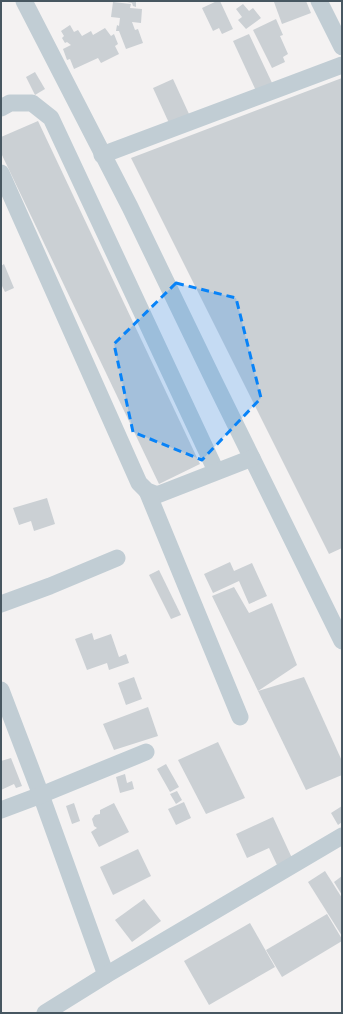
<svg xmlns="http://www.w3.org/2000/svg" width="343" height="1014" font-family="'Asap Condensed',sans-serif">
	<style>
		.building { fill: #cbd0d4 }
		.lines { fill: none; stroke-linecap: round; stroke-linejoin: round }
		.minor { stroke: #c1cdd4; stroke-width: 17 }
		.marked { fill: #0883f8; fill-opacity: 0.2; stroke: #0883f8; stroke-width: 3; stroke-dasharray: 8 5; stroke-linejoin: round }
	</style>
	<rect width="100%" height="100%" fill="#f4f2f2"/>
	<g class="building">
		<path d="M127 1H136V7L133 6 132 3 127 2Z"/>
		<path d="M217 1H220L233 29 222 34 219 28 213 31 202 8Z"/>
		<path d="M278 1H306L311 13 282 24 274 2Z"/>
		<path d="M113 2 131 4 130 8 142 9 141 23 132 22 135 30 138 29 143 43 126 49 119 31H116L117 25 119 26 120 18 111 17Z"/>
		<path d="M243 4 249 11 253 8 261 18 246 29 238 20 242 17 236 9Z"/>
		<path d="M276 19 283 35 280 36 288 54 283 57 285 62 272 68 253 30Z"/>
		<path d="M70 25 74 32 78 30 82 36 91 31 93 35 105 28 111 36 114 34 118 44 115 46 119 54 101 63 98 58 74 69 70 59 67 60 63 49 71 45 67 42 65 43 62 38 64 36 61 31Z"/>
		<path d="M249 34 273 85 257 93 233 41Z"/>
		<path d="M35 72 45 89 35 95 26 77Z"/>
		<path d="M342 78V548L329 554 131 158Z"/>
		<path d="M173 79 189 114 169 123 153 88Z"/>
		<path d="M38 121 200 464 159 484 1 153V137Z"/>
		<path d="M4 264 14 288 5 292 1 284V266Z"/>
		<path d="M47 498 55 524 34 531 31 521 19 525 13 508Z"/>
		<path d="M230 562 234 571 252 563 267 596 249 604 239 581 213 593 204 574Z"/>
		<path d="M159 570 181 615 171 619 149 575Z"/>
		<path d="M234 587 249 613 272 603 297 665 258 691 212 596Z"/>
		<path d="M92 633 94 640 111 634 119 657 126 654 129 663 109 670 107 663 87 670 75 639Z"/>
		<path d="M134 677 142 699 126 705 118 683Z"/>
		<path d="M304 677 342 761V775L306 790 258 691Z"/>
		<path d="M148 707 158 736 114 750 103 724Z"/>
		<path d="M218 742 245 798 206 814 178 760Z"/>
		<path d="M11 758 22 786 16 788 14 784 1 790V761Z"/>
		<path d="M166 764 179 787 170 792 157 769Z"/>
		<path d="M125 774 127 783 132 781 134 789 120 793 116 777Z"/>
		<path d="M177 791 182 800 176 804 170 794Z"/>
		<path d="M184 802 191 818 176 825 168 809Z"/>
		<path d="M74 803 80 821 72 824 66 806Z"/>
		<path d="M114 803 129 832 99 847 91 832 97 828 94 826 92 819 95 815 100 814V810Z"/>
		<path d="M342 806V822L338 825 331 813Z"/>
		<path d="M273 817 292 858 277 865 269 848 247 858 236 834Z"/>
		<path d="M138 849 151 876 113 895 100 867Z"/>
		<path d="M325 871 342 898V936L308 882Z"/>
		<path d="M342 876V895L334 882Z"/>
		<path d="M144 899 161 921 132 942 115 920Z"/>
		<path d="M327 914 342 939V941L282 977 266 950Z"/>
		<path d="M250 923 275 967 209 1005 184 961Z"/>
	</g>
	<g class="lines">
		<g class="minor">
			<path d="M24 1 130 207 214 381 342 641"/>
			<path d="M319 1 342 47"/>
			<path d="M1 108 10 103H32L51 118 216 471"/>
			<path d="M102 155 342 65"/>
			<path d="M1 173 139 483 147 491 157 495 252 458"/>
			<path d="M147 491 240 717"/>
			<path d="M1 604 50 586 117 558"/>
			<path d="M1 690 41 795 106 975"/>
			<path d="M1 810 41 795 146 752"/>
			<path d="M45 1013 106 975 342 836"/>
		</g>
	</g>
	<path class="marked" d="M176 283 236 298 261 398 202 460 133 432 114 344Z"/>
	<rect width="343" height="1014" fill="none" stroke="#475761" stroke-width="4"/>
</svg>
